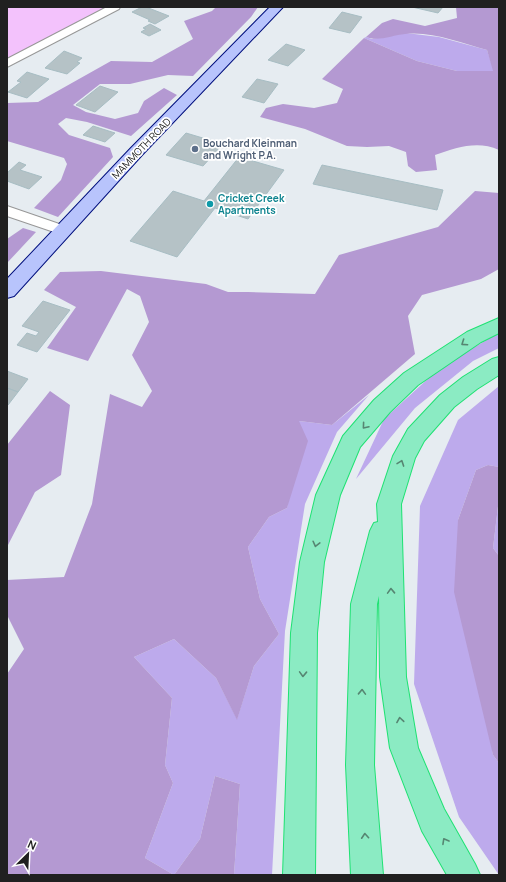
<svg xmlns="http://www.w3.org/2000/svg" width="506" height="882" font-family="Manrope,sans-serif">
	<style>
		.grass { fill: #bdaaec }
		.forest { fill: #b499d2 }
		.park { fill: #f3c2fc }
		.building { fill: #b5c2c6; stroke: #a7bdc3 }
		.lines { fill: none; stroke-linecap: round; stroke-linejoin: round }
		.street-casing { stroke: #979797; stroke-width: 2 }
		.secondary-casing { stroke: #000f7d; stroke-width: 2 }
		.highway-casing { stroke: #1fe273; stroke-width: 2 }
		.street { fill: #fff; fill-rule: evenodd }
		.secondary { fill: #b8c4fc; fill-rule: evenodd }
		.highway { fill: #8bebc3; fill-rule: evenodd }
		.oneway { stroke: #568672 }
		.service-dot { fill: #5c6f8a; stroke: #fff; stroke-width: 1.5 }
		.culture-dot { fill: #0f9aa8; stroke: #fff; stroke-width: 1.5 }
		.labels { text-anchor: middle; stroke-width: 3.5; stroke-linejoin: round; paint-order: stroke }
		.far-service-label { font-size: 10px; font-weight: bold; fill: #4e5e75; stroke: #fff; text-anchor: start }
		.far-street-label { font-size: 10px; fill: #202020; stroke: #fff }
		.far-culture-label { font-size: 10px; font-weight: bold; fill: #0d838f; stroke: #fff; text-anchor: start }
	</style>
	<rect width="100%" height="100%" fill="#e6ecf1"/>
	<g class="grass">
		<path d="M406 33 439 37 487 50 494 71H457L417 61 364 38 366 37 372 39Z"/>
		<path d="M499 333V348L473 361 415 408 356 479 384 419 443 365Z"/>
		<path d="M499 386V467L488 465 476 470 458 520 493 755 499 763V875L459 817 414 684 420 506 458 420Z"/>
		<path d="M369 395 337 432 305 504 285 631 272 875H234L240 784 215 776 200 839 174 875 145 858 173 783 165 765 172 698 134 657 174 639 216 678 237 719 254 666 279 634 260 599 248 547 269 517 287 508 299 421 332 425Z"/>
		<path d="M499 498V556L493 548Z"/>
	</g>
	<g class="forest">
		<path d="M216 7H258L251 17 193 76 168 75 130 84H100L73 105 86 112 115 119 138 113 144 101 164 88 177 95 131 136 87 122 66 118 58 124 69 135 110 148 113 157 58 217 34 208 61 180 67 164 64 158 7 141V103L38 102 111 61 152 62 193 39 184 21 212 11Z"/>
		<path d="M456 7H499V150C477 140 456 148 435 155L437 170 416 172 408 166 406 152 389 146 367 147 347 146 305 129 260 117 266 108 283 104 314 108 337 103 343 89 322 79 364 38 417 61 457 71H493L487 50C461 43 432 31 405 34 393 35 378 42 366 37L382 23 393 19 425 26 457 18Z"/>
		<path d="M475 191 499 193V269L481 279 422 295 408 316 415 354 332 425 299 421 308 441 287 508 269 517 248 547 260 599 279 634 254 666 237 720 216 678 174 639 134 657 172 698 165 765 173 783 145 858 174 875H7V674L24 649 7 615V580L64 577 92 504 110 394 142 407 152 391 132 355 149 322 140 296 127 289 88 361 47 348 76 307 44 290 60 272 101 271 206 284 228 292H248L315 294 339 255 438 227Z"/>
		<path d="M23 228 36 232 7 263V239Z"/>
		<path d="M50 391 70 405 61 475 35 492 7 547V445Z"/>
		<path d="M488 465 499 467V498L493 548 499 556V763L493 755 454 592 458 520 476 470Z"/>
		<path d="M215 776 240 784 234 875H174L200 839Z"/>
	</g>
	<path class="park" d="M7 7H105L7 59Z"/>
	<g class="building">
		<path d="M142 7H146L169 16 155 24 148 21 150 20 132 12Z"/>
		<path d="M412 7H443L438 13Z"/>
		<path d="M342 12 362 17 350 33 329 28Z"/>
		<path d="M150 24 161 30 149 36 141 32 146 29 143 28Z"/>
		<path d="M286 44 305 50 288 66 268 60Z"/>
		<path d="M64 51 82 58 77 62 80 63 67 74 45 68Z"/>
		<path d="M27 72 49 79 27 98 8 92 21 82 17 81Z"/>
		<path d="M257 79 278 84 264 103 242 97Z"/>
		<path d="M100 86 118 92 95 112 76 105Z"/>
		<path d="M93 126 115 133 105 142 83 135Z"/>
		<path d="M186 133 223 144 203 166 166 155Z"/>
		<path d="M239 157 284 170 248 219 215 208 177 257 130 241 173 191 204 201Z"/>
		<path d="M19 162 26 165 20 170 42 177 29 189 7 181V173Z"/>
		<path d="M322 165 443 190 437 210 313 184Z"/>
		<path d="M43 301 70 310 37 352 17 345 27 333 36 336 39 332 22 326Z"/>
		<path d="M7 371 28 379 18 392 7 388Z"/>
		<path d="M7 388 18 392 8 405 7 404Z"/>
	</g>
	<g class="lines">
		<g class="street-casing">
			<g id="street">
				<path d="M107 7H120L119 9 7 67V59Z"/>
				<path d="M7 206 68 227 70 230 68 233 63 235 7 216Z"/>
			</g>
		</g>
		<g class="secondary-casing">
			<path id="secondary" d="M270 7H283L142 155 14 296 7 298V279L130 149Z"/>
		</g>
		<g class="highway-casing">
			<g id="highway">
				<path d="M499 318V333L481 342 418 385 390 412 360 447 340 495 324 562 317 633 315 875H283L291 633 300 562 316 495 343 436 374 400 404 373 467 332Z"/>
				<path d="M499 357V375L477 389 454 407 424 441 415 458 401 504 406 677 418 748 444 809 475 864 480 875H447L422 831 390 748 380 677 379 596 377 604 374 765 383 875H351L346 765 351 604 370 531 374 523 378 522 377 504 393 456 408 429 440 395 463 377 492 359Z"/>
			</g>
		</g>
		<use href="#street" class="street"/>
		<use href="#secondary" class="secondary"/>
		<use href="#highway" class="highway"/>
	</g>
	<defs><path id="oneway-chevron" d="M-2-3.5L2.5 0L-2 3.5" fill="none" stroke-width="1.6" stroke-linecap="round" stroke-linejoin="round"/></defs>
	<g class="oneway">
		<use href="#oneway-chevron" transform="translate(464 343) rotate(146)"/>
		<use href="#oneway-chevron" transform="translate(365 426) rotate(130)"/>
		<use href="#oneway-chevron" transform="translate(401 463) rotate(-70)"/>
		<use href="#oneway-chevron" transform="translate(316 544) rotate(104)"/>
		<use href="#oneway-chevron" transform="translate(391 591) rotate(-92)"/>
		<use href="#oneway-chevron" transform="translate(303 674) rotate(92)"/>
		<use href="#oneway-chevron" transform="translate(362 692) rotate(-88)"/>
		<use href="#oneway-chevron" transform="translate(400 720) rotate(-99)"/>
		<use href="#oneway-chevron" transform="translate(365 836) rotate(-94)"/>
		<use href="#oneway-chevron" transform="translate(445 841) rotate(-119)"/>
	</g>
	<circle class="service-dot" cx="195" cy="149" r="4"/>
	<circle class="culture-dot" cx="210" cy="204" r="4"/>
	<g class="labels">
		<g class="far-service-label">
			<text x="203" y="147">Bouchard Kleinman<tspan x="203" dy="12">and Wright P.A.</tspan></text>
		</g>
		<g class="far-street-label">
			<text transform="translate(141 148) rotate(-46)" y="4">MAMMOTH ROAD</text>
		</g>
		<g class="far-culture-label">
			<text x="218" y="202">Cricket Creek<tspan x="218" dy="12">Apartments</tspan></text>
		</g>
	</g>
	<rect width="506" height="882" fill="none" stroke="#202020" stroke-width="16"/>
	<g transform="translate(28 854) rotate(24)" stroke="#ffffff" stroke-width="3" paint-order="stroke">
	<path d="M0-3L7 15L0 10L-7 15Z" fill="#202020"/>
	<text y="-6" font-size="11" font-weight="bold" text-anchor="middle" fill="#202020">N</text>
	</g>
</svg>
